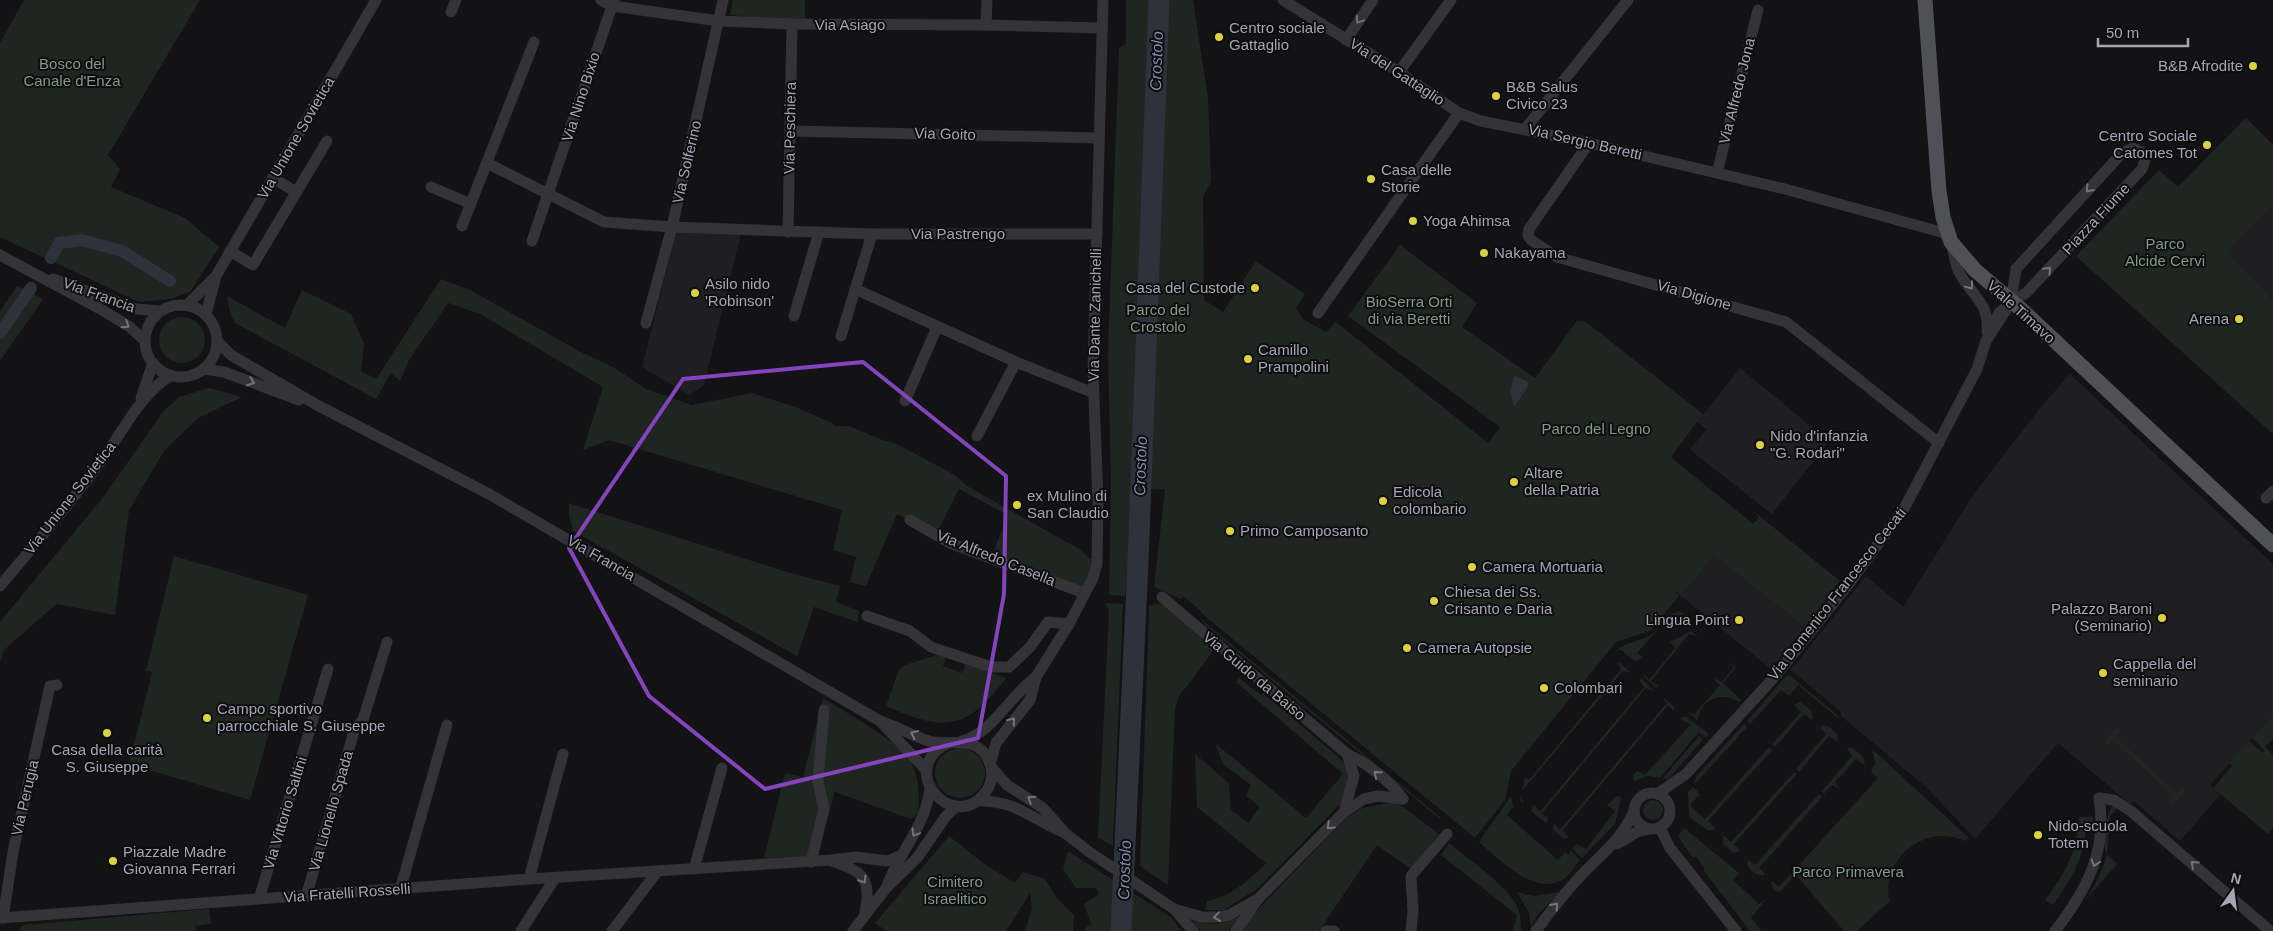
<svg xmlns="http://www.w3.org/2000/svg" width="2273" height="931" font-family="Helvetica,sans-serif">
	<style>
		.built { fill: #1f1e21 }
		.green { fill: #1f2621 }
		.water { fill: #2d323b }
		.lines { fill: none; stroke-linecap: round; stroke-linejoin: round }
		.canal { stroke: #2d323b; stroke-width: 12 }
		.river { stroke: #2d323b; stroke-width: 21 }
		.minor { stroke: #343438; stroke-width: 11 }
		.major { stroke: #505057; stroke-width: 15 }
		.oneway { stroke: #72737c }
		.marked { fill: none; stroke: #8344bd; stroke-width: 4; stroke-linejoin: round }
		.poi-dot { fill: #ded140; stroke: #0e0d0f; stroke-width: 2 }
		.labels { text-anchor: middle; stroke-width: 4; stroke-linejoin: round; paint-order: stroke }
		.street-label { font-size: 15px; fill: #a5a6b3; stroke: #0e0d0f }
		.poi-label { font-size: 15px; fill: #a5a6b3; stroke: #0e0d0f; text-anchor: start }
		.park-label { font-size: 15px; fill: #7e9c87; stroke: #0e0d0f }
		.water-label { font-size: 16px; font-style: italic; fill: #7f8bab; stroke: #0e0d0f }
	</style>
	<rect width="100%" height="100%" fill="#131214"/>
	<g class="built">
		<path d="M2273 207V300L2227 251Z"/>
		<path d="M676 231 741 233 704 385 689 395 642 367Z"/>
		<path d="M1740 368 1829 441 1772 514 1690 450 1706 429 1697 422Z"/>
		<path d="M2070 374 2273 564V715L2210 785 2220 795 2180 841 2134 801 2130 804 2058 743 1975 839 1927 788 1841 716V712L1791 670 1866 576 1903 607 1973 495 2040 408Z"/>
		<path d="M1714 556 1805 627 1771 669 1681 596Z"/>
	</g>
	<g class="green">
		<path d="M24 0H200L108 155 120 169 111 187 185 218 219 247 190 292 170 299 139 302 0 237V43Z"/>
		<path d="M733 0H805V21L730 15Z"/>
		<path d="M1126 0H1193L1208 98 1211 181 1203 197 1204 300 1223 312 1256 261 1305 294 1296 308 1303 319 1326 332 1336 322 1488 443 1500 427 1348 316 1400 245 1477 303 1462 327 1535 378 1577 321 1586 322 1703 414 1671 457 1753 524 1759 518 1752 510 1840 581 1805 627 1714 556 1681 596 1672 589 1679 596 1650 631 1616 642 1511 771 1505 800 1475 838 1201 613V611L1184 597 1181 599 1154 587 1165 489 1139 490 1125 596 1109 595 1111 484 1108 353 1119 48 1126 44Z"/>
		<path d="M2246 118 2273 145V207L2227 251 2273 300V434L2076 256 2159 170 2178 187Z"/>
		<path d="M441 279 470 290 581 352 613 367 646 389 692 405 752 393 798 408 832 423 834 426H849L882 440 895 443 955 475 967 486 1081 550 1090 559H1097L1084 593 991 558 1008 515 959 489 936 535 897 514 866 586 850 582 856 557 833 550 842 510 609 440 583 450 603 387 480 314 448 303 409 360 400 381 391 373 376 399 235 323 230 313 227 296 285 328 302 290 351 314 364 344 361 371 376 379Z"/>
		<path d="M17 286 43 299 0 361V311Z"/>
		<circle cx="182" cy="340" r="23"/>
		<path d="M209 388 242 397 198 418 164 451 129 510 115 615 56 604 4 650 0 663V622L105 495 162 413 179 397Z"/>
		<path d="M569 503 787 572 840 586 836 602 859 611 857 622 814 607 797 656 573 531 569 515Z"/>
		<path d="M174 556 308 595 250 800 129 764 152 672 146 671Z"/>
		<path d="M1105 603 1123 604 1113 846 1098 838 1109 610Z"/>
		<path d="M1160 604 1169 608 1215 648 1192 680 1180 694 1175 708 1168 885 1140 866 1149 611V605Z"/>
		<path d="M1679 611 1685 614 1665 623 1671 629 1663 623 1637 653 1643 658 1635 661 1621 650 1616 651C1625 641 1641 642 1652 634 1662 628 1666 613 1679 611Z"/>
		<path d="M1201 619 1441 818 1440 819 1205 625Z"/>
		<path d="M1691 631 1698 637 1689 634 1651 681 1659 686 1656 687 1644 677V675L1649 680 1675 648 1670 642Z"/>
		<path d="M937 655 946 657 943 666 962 673 966 664 1006 678C966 731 945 732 886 706L899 670 905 665Z"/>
		<path d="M1727 661 1736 667 1723 683 1741 700 1739 702C1721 691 1700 699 1698 721L1687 711 1695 714 1720 685 1713 678 1722 682 1734 667Z"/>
		<path d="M1617 663H1620L1631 673 1623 671 1522 791 1521 799 1524 802 1523 803 1520 800 1525 777 1529 780 1621 669Z"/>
		<path d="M1788 674 1838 716V718L1798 685 1789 696 1781 690 1750 724 1747 721Z"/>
		<path d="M1239 678 1261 695 1263 693 1336 755C1354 770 1350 783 1341 803L1258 888 1224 910H1205L1207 901C1231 897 1249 880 1266 863L1197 807 1195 754 1229 783 1231 810 1248 823 1260 807 1246 796 1251 785 1223 764 1215 743 1306 818 1343 774 1236 682Z"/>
		<path d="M1642 679 1654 691 1646 688 1541 814 1549 819 1546 823 1531 811 1534 805 1540 812 1644 687 1639 680Z"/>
		<path d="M1663 697 1674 706V711L1668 705 1563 830 1569 838 1564 839 1553 830 1554 823 1560 830 1666 704Z"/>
		<path d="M823 698C845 712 894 739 908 758 919 771 920 797 918 813L911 819 835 792 817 856 764 858 785 773 803 777Z"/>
		<path d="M1800 702 1812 711 1813 718 1812 720 1804 714 1775 747 1772 744 1801 712 1794 705Z"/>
		<path d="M2273 715V739L2265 746 2273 755V828L2268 834 2213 788 2232 766 2229 763 2249 741 2263 753 2265 751 2252 738Z"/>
		<path d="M1685 716 1709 734 1706 738 1699 732 1660 778 1648 776 1634 781 1633 775 1637 771 1645 775 1691 724 1680 719Z"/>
		<path d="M1744 724 1747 727 1694 785 1696 777Z"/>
		<path d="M1823 725 1828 726 1838 735 1837 742 1829 736 1799 772 1796 769 1826 734 1820 728Z"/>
		<path d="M2116 728 2121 730 2115 736 2176 794 2182 788 2185 790 2184 793 2174 804 2169 803 2174 796 2113 739 2107 744 2105 742Z"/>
		<path d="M1699 736 1703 740 1668 779 1663 778Z"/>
		<path d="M1769 747 1772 750 1708 821 1715 828 1714 830H1707L1689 817 1688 792 1693 787 1700 794 1690 805 1705 819Z"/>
		<path d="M1847 748H1853C1858 753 1867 757 1864 765L1856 759 1835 782 1840 789 1832 785 1824 794 1822 791 1852 756Z"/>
		<circle cx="960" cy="773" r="25"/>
		<path d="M1872 749 1969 838 1965 841C1935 827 1901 844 1890 875 1888 883 1887 894 1890 901L1857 931H1844L1796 875 1780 892 1774 890 1771 883 1772 881 1779 887 1878 778 1871 772 1875 763Z"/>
		<path d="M1794 772 1797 774 1734 844 1741 851 1733 853 1723 844V835L1731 842Z"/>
		<path d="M1819 794 1822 797 1759 868 1765 873 1764 875C1757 877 1749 870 1747 864L1748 859 1755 865Z"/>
		<path d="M1511 796 1513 807 1507 815 1558 860 1565 852 1568 855 1571 851 1580 860C1576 865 1571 874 1565 878 1536 899 1499 859 1479 842Z"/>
		<path d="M1617 796 1621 797 1615 824 1582 858 1573 849 1577 844 1586 849 1615 811 1607 805Z"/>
		<circle cx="1653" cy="810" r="10"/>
		<path d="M1395 802 1402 806 1439 834 1411 869 1377 845 1319 931H1243L1254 914 1346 818 1362 808Z"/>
		<path d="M2113 804 2119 806 2110 816 2107 854 2117 864 2085 901C2095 886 2102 872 2107 854 2100 842 2107 816 2113 804Z"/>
		<path d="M2079 817H2093L2094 830H2086C2083 860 2070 882 2053 905L2045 900C2065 875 2078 849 2079 817Z"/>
		<path d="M1684 828 1739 873 1733 880 1759 904 1766 899 1751 918 1762 931H1750L1704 871V867L1696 857H1692L1678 836Z"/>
		<path d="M949 836 983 863 1015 883 1023 872 1045 879 1057 898 1074 915 1073 931H1025L1032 908 1030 893 1006 931H886L875 923Z"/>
		<path d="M1449 843C1468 859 1505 884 1516 904 1521 913 1521 922 1521 931H1513L1517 915 1441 855Z"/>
		<path d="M1068 851 1172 918 1181 931H1083L1091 923 1084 904 1099 894 1096 888H1076L1063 869Z"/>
		<path d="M1517 892 1534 896 1560 892 1539 913 1531 927 1529 913Z"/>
		<path d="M209 909 211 924 195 926 196 931H19L23 925Z"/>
		<path d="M1243 914 1229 931H1200L1192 920C1211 927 1226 924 1243 914Z"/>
	</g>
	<path class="water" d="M1516 376 1528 382 1527 388 1514 407 1510 391 1514 377Z"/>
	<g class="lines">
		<g class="canal">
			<path d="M51 258 59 243 82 240 122 251 170 281"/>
			<path d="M0 333 31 288"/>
		</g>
		<path class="river" d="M1121 931 1138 562 1159 0"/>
		<g class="minor">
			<path d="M601 0 612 6 719 21 792 24 986 25 1102 28"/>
			<path d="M1283 0 1399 72 1459 113"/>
			<path d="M451 12 456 0"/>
			<path d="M986 25 987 0"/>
			<path d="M1346 40 1373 0"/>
			<path d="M1399 72 1451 0"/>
			<path d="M1525 129 1628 0"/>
			<path d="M791 131 1099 138"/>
			<path d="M1589 143 1529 229 1528 235 1531 240 1557 257 1786 322 1939 443"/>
			<path d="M487 163 604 222 672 227 872 234H1097"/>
			<path d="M1717 173 1758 10"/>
			<path d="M273 178 296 192"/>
			<path d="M431 187 471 204"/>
			<path d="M462 226 534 42"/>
			<path d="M788 232 792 24"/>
			<path d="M532 241 614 0"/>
			<path d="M1952 245C1954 254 1955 265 1959 272 1971 295 1990 303 1987 332"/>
			<path d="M230 251 253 265 327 141"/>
			<path d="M0 255 102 310 130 327 145 341"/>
			<path d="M53 279 136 309 161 311"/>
			<path d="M855 289 1016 362 1094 393"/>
			<path d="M187 305 216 276 376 0"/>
			<circle cx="181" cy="341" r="36"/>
			<path d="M1318 313 1459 113 1481 121 1589 143 1785 189 1948 234"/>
			<path d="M206 314 215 280"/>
			<path d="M794 316 819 232"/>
			<path d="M646 323 672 227 723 0"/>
			<path d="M841 336 872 234"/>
			<path d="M218 342 231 355 317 405 489 494 880 721C897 726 912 736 929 741 951 747 977 733 989 761 994 772 992 784 985 793 953 835 895 769 948 743"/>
			<path d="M204 369 224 372 299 400"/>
			<path d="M141 398 153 363"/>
			<path d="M905 401 937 327"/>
			<path d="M977 436 1016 362"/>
			<path d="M2266 498 2273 491"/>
			<path d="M910 520 950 543 1084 593"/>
			<path d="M0 586C34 546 68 506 99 464 122 434 138 396 171 375"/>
			<path d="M1162 597 1347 754C1367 763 1390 781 1403 799"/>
			<path d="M867 616 910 631 931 647 991 667H1009L1030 647 1048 622 1069 624"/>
			<path d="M880 721 927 771"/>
			<path d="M962 741C995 731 1009 696 1036 677"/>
			<path d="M990 764 996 743 1030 700 1036 677 1069 624 1093 578 1097 564 1098 500 1093 373 1103 0"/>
			<path d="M992 768 1007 785 1043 808 1065 833 1088 851 1174 909 1202 917H1219L1229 915 1258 899"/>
			<circle cx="1652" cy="811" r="18"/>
			<path d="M1657 794 1686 774 1777 674 1854 577 1905 507 1977 369 1986 341 1999 313 2011 302 2026 293 2142 169 2145 160 2142 152 2133 148 2122 153 2016 269 2011 302 1986 341"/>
			<path d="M978 801C1016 800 1031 819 1063 832"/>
			<path d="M1344 812 1354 776 1347 754"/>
			<path d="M1660 828 1670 848 1736 931"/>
			<path d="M1617 844 1637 832 1649 829"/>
			<path d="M832 861C863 871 872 879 865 912"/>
			<path d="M811 862 824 809 818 781 824 710"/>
			<path d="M694 869 722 768"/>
			<path d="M529 879 563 754"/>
			<path d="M888 883C902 848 925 827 930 788"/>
			<path d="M400 890 447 725"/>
			<path d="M306 897 355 728 363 720 387 642"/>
			<path d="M259 899 328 669"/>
			<path d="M1175 910 1193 931"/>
			<path d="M0 918 529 879 831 860 856 857 887 861 902 855"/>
			<path d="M3 918 13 852 50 686 57 685"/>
			<path d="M521 931 555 878"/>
			<path d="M612 931 657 872"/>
			<path d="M853 931 887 887 917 858 946 816 957 806"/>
			<path d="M1236 931 1258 899 1344 812 1364 799 1378 796 1403 799"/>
			<path d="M1326 931H1334"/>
			<path d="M1411 931 1413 911 1411 876 1447 834"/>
			<path d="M1536 931C1548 914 1561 898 1575 882 1596 858 1621 842 1634 811"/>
			<path d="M2055 931C2086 891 2108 851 2099 798L2114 800 2132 812 2270 931"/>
		</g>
		<path class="major" d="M1925 0 1939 191 1943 217 1951 242 1975 270 2023 311 2273 545"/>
	</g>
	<defs><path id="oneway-chevron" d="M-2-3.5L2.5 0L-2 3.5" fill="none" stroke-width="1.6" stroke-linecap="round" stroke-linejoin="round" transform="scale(1.25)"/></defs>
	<g class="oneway">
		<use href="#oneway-chevron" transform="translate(1359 20) rotate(124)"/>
		<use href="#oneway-chevron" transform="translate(2089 189) rotate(132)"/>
		<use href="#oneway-chevron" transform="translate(2048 270) rotate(-46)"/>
		<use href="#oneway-chevron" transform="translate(1970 286) rotate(53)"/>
		<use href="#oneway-chevron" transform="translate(126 325) rotate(34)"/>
		<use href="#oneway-chevron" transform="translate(251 382) rotate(21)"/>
		<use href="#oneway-chevron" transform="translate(1012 721) rotate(-51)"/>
		<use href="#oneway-chevron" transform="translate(914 734) rotate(-155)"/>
		<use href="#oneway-chevron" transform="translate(1377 774) rotate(-140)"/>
		<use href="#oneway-chevron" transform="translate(1031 799) rotate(-147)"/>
		<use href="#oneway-chevron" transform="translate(1330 826) rotate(136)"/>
		<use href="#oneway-chevron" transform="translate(915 833) rotate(121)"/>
		<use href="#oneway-chevron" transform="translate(2095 863) rotate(107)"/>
		<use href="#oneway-chevron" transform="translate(2194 864) rotate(-138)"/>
		<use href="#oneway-chevron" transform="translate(863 880) rotate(58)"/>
		<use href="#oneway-chevron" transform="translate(1555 906) rotate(-48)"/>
		<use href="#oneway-chevron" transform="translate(1217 917) rotate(173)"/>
	</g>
	<path class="marked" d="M863 362 1006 476 1004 594 978 738 765 789 649 696 569 548 683 379Z"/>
	<g class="poi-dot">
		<circle cx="1219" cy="37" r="5"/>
		<circle cx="2253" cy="66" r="5"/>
		<circle cx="1496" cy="96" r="5"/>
		<circle cx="2207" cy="145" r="5"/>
		<circle cx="1371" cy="179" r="5"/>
		<circle cx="1413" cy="221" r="5"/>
		<circle cx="1484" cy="253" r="5"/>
		<circle cx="1255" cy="288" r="5"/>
		<circle cx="695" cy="293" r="5"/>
		<circle cx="2239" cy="319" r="5"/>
		<circle cx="1248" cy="359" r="5"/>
		<circle cx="1760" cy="445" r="5"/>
		<circle cx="1514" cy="482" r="5"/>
		<circle cx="1383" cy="501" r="5"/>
		<circle cx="1017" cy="505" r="5"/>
		<circle cx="1230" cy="531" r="5"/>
		<circle cx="1472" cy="567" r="5"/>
		<circle cx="1434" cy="601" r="5"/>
		<circle cx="2162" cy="618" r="5"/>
		<circle cx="1739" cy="620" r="5"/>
		<circle cx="1407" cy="648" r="5"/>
		<circle cx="2103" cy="673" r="5"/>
		<circle cx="1544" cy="688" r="5"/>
		<circle cx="207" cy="718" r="5"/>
		<circle cx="107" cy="733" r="5"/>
		<circle cx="2038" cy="835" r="5"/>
		<circle cx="113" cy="861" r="5"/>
	</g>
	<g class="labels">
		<g class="street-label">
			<text x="850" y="30">Via Asiago</text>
			<text transform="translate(1397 72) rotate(33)" y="5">Via del Gattaglio</text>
			<text transform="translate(1737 91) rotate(-76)" y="5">Via Alfredo Jona</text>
			<text transform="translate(581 97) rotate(-72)" y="5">Via Nino Bixio</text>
			<text transform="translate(790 128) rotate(-89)" y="5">Via Peschiera</text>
			<text transform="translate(945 134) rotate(2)" y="5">Via Goito</text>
			<text transform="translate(296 138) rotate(-60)" y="5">Via Unione Sovietica</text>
			<text transform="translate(1585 142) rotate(13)" y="5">Via Sergio Beretti</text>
			<text transform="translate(687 162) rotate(-77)" y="5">Via Solferino</text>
			<text transform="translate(2096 219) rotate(-47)" y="5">Piazza Fiume</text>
			<text x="958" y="239">Via Pastrengo</text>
			<text transform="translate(99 295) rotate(20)" y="5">Via Francia</text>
			<text transform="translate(1694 295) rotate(16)" y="5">Via Digione</text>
			<text transform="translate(2021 312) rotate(42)" y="5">Viale Timavo</text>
			<text transform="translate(1095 315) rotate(-89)" y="5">Via Dante Zanichelli</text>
			<text transform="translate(70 498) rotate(-52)" y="5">Via Unione Sovietica</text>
			<text transform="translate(601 558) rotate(30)" y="5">Via Francia</text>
			<text transform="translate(996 558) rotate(22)" y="5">Via Alfredo Casella</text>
			<text transform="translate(1837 594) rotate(-52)" y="5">Via Domenico Francesco Cecati</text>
			<text transform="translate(1254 676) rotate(40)" y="5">Via Guido da Baiso</text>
			<text transform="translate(25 798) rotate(-77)" y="5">Via Perugia</text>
			<text transform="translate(331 811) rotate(-74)" y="5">Via Lionello Spada</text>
			<text transform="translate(285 813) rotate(-73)" y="5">Via Vittorio Saltini</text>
			<text transform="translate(347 893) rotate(-4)" y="5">Via Fratelli Rosselli</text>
		</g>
		<g class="poi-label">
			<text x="1229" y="33">Centro sociale<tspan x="1229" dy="17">Gattaglio</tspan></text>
			<text x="2243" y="71" text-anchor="end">B&amp;B Afrodite</text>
			<text x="1506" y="92">B&amp;B Salus<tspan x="1506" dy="17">Civico 23</tspan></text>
			<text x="2197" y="141" text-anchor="end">Centro Sociale<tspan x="2197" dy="17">Catomes Tot</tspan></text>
			<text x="1381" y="175">Casa delle<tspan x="1381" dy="17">Storie</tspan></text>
			<text x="1423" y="226">Yoga Ahimsa</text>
			<text x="1494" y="258">Nakayama</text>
			<text x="705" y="289">Asilo nido<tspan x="705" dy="17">'Robinson'</tspan></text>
			<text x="1245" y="293" text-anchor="end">Casa del Custode</text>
			<text x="2229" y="324" text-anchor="end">Arena</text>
			<text x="1258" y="355">Camillo<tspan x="1258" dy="17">Prampolini</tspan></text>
			<text x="1770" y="441">Nido d'infanzia<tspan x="1770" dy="17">"G. Rodari"</tspan></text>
			<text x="1524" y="478">Altare<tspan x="1524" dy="17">della Patria</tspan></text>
			<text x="1393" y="497">Edicola<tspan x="1393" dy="17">colombario</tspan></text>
			<text x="1027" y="501">ex Mulino di<tspan x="1027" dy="17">San Claudio</tspan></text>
			<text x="1240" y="536">Primo Camposanto</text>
			<text x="1482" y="572">Camera Mortuaria</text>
			<text x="1444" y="597">Chiesa dei Ss.<tspan x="1444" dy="17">Crisanto e Daria</tspan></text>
			<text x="2152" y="614" text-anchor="end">Palazzo Baroni<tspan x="2152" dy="17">(Seminario)</tspan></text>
			<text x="1729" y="625" text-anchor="end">Lingua Point</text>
			<text x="1417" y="653">Camera Autopsie</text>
			<text x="2113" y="669">Cappella del<tspan x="2113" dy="17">seminario</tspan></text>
			<text x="1554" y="693">Colombari</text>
			<text x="217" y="714">Campo sportivo<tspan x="217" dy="17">parrocchiale S. Giuseppe</tspan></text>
			<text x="107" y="755" text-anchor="middle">Casa della carità<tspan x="107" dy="17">S. Giuseppe</tspan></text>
			<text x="2048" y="831">Nido-scuola<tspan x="2048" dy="17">Totem</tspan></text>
			<text x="123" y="857">Piazzale Madre<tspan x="123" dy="17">Giovanna Ferrari</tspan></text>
		</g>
		<g class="park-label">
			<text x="72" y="69">Bosco del<tspan x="72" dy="17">Canale d'Enza</tspan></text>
			<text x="2165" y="249">Parco<tspan x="2165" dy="17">Alcide Cervi</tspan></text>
			<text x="1409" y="307">BioSerra Orti<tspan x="1409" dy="17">di via Beretti</tspan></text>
			<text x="1158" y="315">Parco del<tspan x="1158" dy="17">Crostolo</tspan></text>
			<text x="1596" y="434">Parco del Legno</text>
			<text x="1848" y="877">Parco Primavera</text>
			<text x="955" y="887">Cimitero<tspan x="955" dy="17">Israelitico</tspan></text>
		</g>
		<g class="water-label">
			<text transform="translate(1156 61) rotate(-88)" y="6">Crostolo</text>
			<text transform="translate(1140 466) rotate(-88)" y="6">Crostolo</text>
			<text transform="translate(1124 870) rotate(-88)" y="6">Crostolo</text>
		</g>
	</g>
	<g transform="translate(2233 891) rotate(14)" stroke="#0e0d0f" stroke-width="4" paint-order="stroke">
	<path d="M0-4L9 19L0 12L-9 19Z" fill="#a5a6b3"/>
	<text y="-8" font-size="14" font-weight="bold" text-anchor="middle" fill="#a5a6b3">N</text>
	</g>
	<path d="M2098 38v8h90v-8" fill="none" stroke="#a5a6b3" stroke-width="2.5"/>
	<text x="2106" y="38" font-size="15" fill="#a5a6b3" stroke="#0e0d0f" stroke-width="4" paint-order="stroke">50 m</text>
</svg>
